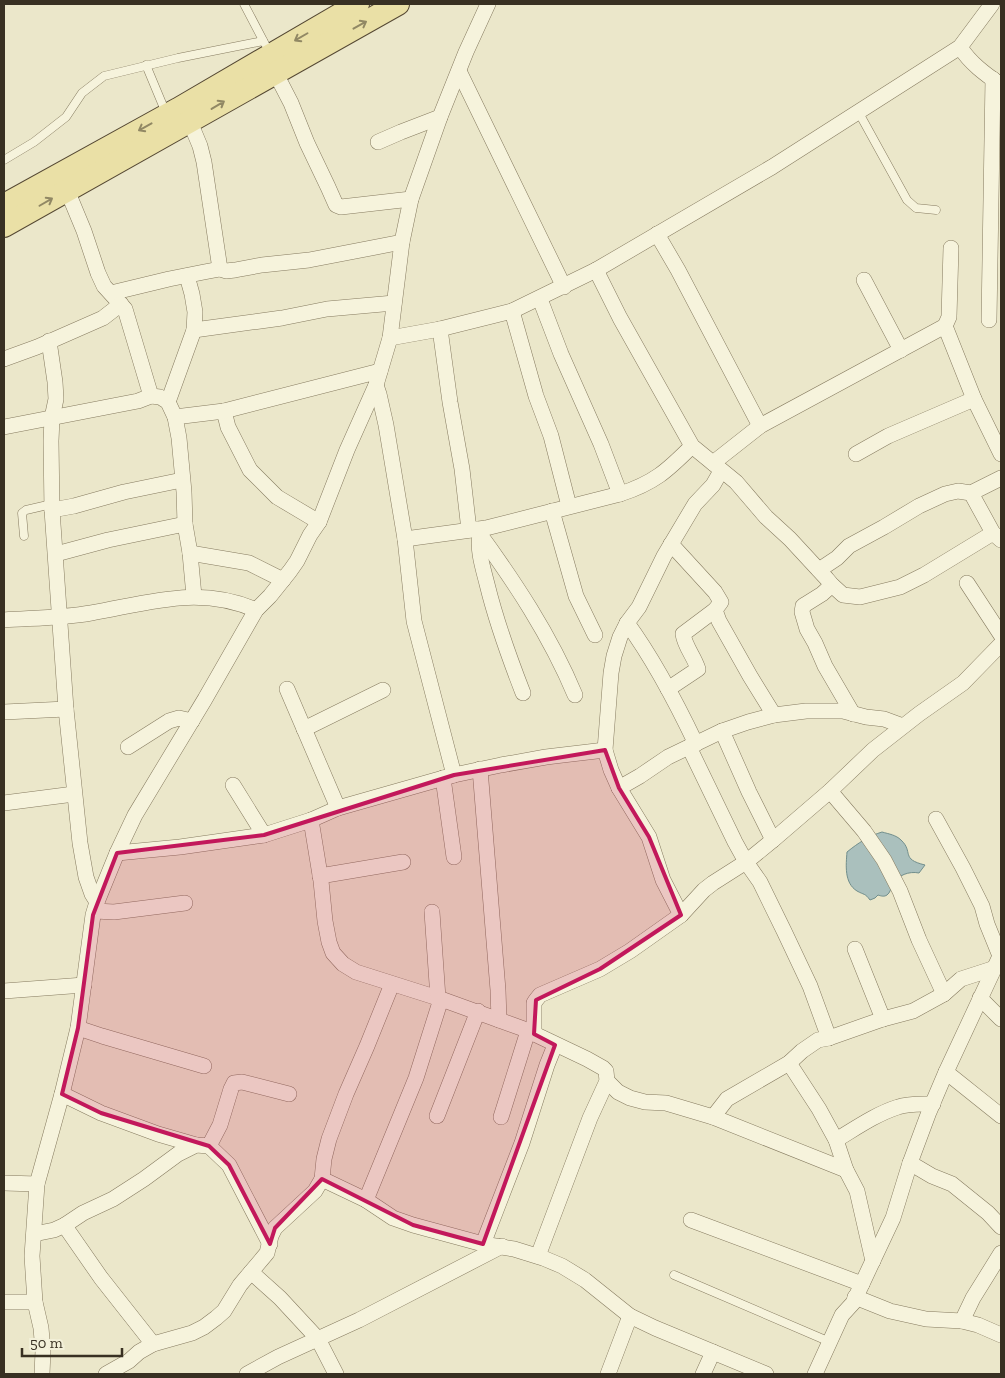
<svg xmlns="http://www.w3.org/2000/svg" width="1005" height="1378" font-family="'Zilla Slab',serif">
	<style>
		.water { fill: #aac0bd; stroke: #718e8c }
		.lines { fill: none; stroke-linecap: round; stroke-linejoin: round }
		.service-casing { stroke: #867b60; stroke-width: 9 }
		.minor-casing { stroke: #867b60; stroke-width: 16 }
		.primary-casing { stroke: #554833; stroke-width: 24 }
		.service { stroke: #f6f3dc; stroke-width: 8 }
		.minor { stroke: #f6f3dc; stroke-width: 15 }
		.primary { stroke: #eae0a6; stroke-width: 22 }
		.oneway { stroke: #918864 }
		.marked { fill: #c2185b; fill-opacity: 0.2; stroke: #c2185b; stroke-width: 4; stroke-linejoin: round }
	</style>
	<rect width="100%" height="100%" fill="#ebe7ca"/>
	<path class="water" d="M882 832C889 834 896 835 901 840 914 852 900 859 925 865L919 873C909 871 898 875 893 884 891 888 890 893 887 895 884 897 881 896 878 895L875 898 870 900C865 893 864 895 857 891 844 883 846 865 847 852 858 843 869 836 882 832Z"/>
	<g class="lines">
		<g class="service-casing">
			<g id="service">
				<path d="M244 4 265 44"/>
				<path d="M146 65 166 113"/>
				<path d="M859 113 907 200 916 208 936 210"/>
				<path d="M4 160 34 142 66 117 82 93 104 76 178 58 263 41"/>
				<path d="M24 536 22 513 26 510 52 504"/>
				<path d="M674 1275 830 1342"/>
			</g>
		</g>
		<g class="minor-casing">
			<g id="minor">
				<path d="M960 47C970 63 985 74 1001 85"/>
				<path d="M459 71 564 287"/>
				<path d="M275 72 291 103 307 143 328 187 336 205 341 207 411 199"/>
				<path d="M190 122 200 146 204 162 220 269"/>
				<path d="M378 142 401 132 440 117"/>
				<path d="M67 190 84 231 98 273 104 286 125 309 151 396"/>
				<path d="M657 234 678 270 760 426"/>
				<path d="M596 270 620 318 692 446 736 482 766 517 790 539 827 579 832 585 843 595 860 597 900 587 924 575 993 533"/>
				<path d="M864 280 901 350"/>
				<path d="M111 293 169 279 204 272 220 269 226 271 235 270 262 265 309 260 402 242"/>
				<path d="M540 299 561 354 601 444 620 494"/>
				<path d="M512 311 536 396 551 436 569 506"/>
				<path d="M989 320 993 79"/>
				<path d="M945 326 974 399 1001 454"/>
				<path d="M440 329 450 402 462 469 469 530"/>
				<path d="M194 330 282 318 327 309 394 303"/>
				<path d="M390 338 440 329 512 311 596 270 772 167 960 47 992 4"/>
				<path d="M49 341 55 382 56 399 52 418 51 441 52 510 66 709 80 843 86 877 92 894 97 902"/>
				<path d="M4 359 37 347 103 318 121 304"/>
				<path d="M376 385 379 394 386 425 405 539 414 621 454 775"/>
				<path d="M168 402 194 330 195 312 192 294 187 276"/>
				<path d="M224 411 228 427 250 470 277 497 319 522"/>
				<path d="M175 417 224 411 380 371"/>
				<path d="M4 427 107 407 138 401 151 396 160 397 168 402 175 417 179 438 184 492 185 524 190 553 194 596"/>
				<path d="M856 454 888 436 974 399"/>
				<path d="M713 463 760 426 945 326 949 317 951 248"/>
				<path d="M971 493 993 533 1001 540"/>
				<path d="M52 510 74 506 124 492 182 480"/>
				<path d="M552 511 576 596 595 635"/>
				<path d="M476 529C514 581 550 635 575 695"/>
				<path d="M480 535C477 550 483 568 487 584 496 621 509 657 523 693"/>
				<path d="M405 539 486 528 620 494C654 483 667 471 692 446"/>
				<path d="M671 544 715 592 721 602 715 610 719 621 750 676 774 715"/>
				<path d="M190 553 249 563 283 580"/>
				<path d="M56 554 108 540 185 524"/>
				<path d="M819 570 837 558 849 546 884 527 919 506 945 494 958 491 971 493 1001 478"/>
				<path d="M967 583 1001 635"/>
				<path d="M832 585 822 594 806 604 803 606 802 612 807 629 815 643 825 666 853 714"/>
				<path d="M4 620C33 618 62 618 91 613 149 603 199 585 256 610"/>
				<path d="M627 623C654 660 676 702 696 744"/>
				<path d="M287 689 338 808"/>
				<path d="M668 689 698 669C694 656 685 647 683 634L715 610"/>
				<path d="M4 712 66 709"/>
				<path d="M304 729 383 690"/>
				<path d="M722 731 749 792 773 840"/>
				<path d="M128 747 169 721 179 718 192 721"/>
				<path d="M689 747 735 842 746 862 760 882 784 931 810 986 829 1038"/>
				<path d="M480 769 498 990 499 1020"/>
				<path d="M443 778 454 857"/>
				<path d="M233 785 264 835"/>
				<path d="M619 788 640 776 668 757 722 731 748 722 774 715 806 711H843L866 717 884 719 903 726"/>
				<path d="M830 791 864 831 884 860 900 891 919 940 944 994"/>
				<path d="M4 803 74 794"/>
				<path d="M936 819 963 868 982 906 987 924 1000 956"/>
				<path d="M311 820 321 881 325 921 329 942 333 953 343 964 356 972 441 999 524 1029 587 1059 603 1068 606 1071 607 1081 590 1118 538 1256"/>
				<path d="M117 853 180 847 264 835 311 820 338 808 454 775 501 765 546 757 605 750"/>
				<path d="M320 876 403 862"/>
				<path d="M95 911 114 912 185 903"/>
				<path d="M432 912 438 998"/>
				<path d="M681 915 663 880 649 837 619 788 611 770 605 750 611 673 614 656 620 637 627 623 639 607 664 556 695 504 713 485 721 471"/>
				<path d="M855 949 883 1019"/>
				<path d="M4 991 84 985"/>
				<path d="M980 998 1001 1019"/>
				<path d="M78 1028 102 1036 204 1066"/>
				<path d="M534 1034V1003L536 1000 540 995 600 969 630 951 681 915 704 890 713 883 746 862 773 840 830 791 873 750 919 714 963 683 1001 644"/>
				<path d="M789 1063 819 1109 836 1140 846 1170 857 1191 873 1261"/>
				<path d="M946 1072 1001 1116"/>
				<path d="M607 1081 618 1092 630 1098 645 1102 666 1103 713 1117 846 1170"/>
				<path d="M62 1094 101 1113 158 1134 196 1145"/>
				<path d="M437 1116 478 1011"/>
				<path d="M501 1117 528 1031"/>
				<path d="M713 1117 727 1099 789 1063 802 1051 818 1040 829 1038 883 1019 913 1011 944 994 961 979 995 968"/>
				<path d="M836 1140C856 1128 876 1114 898 1107 909 1103 921 1104 933 1104"/>
				<path d="M209 1146 229 1165 270 1244"/>
				<path d="M910 1163 932 1176 952 1184 988 1213 1001 1227"/>
				<path d="M322 1179 366 1200 393 1218 413 1225 483 1244 514 1249 543 1258 562 1266 585 1280 630 1316 655 1328 766 1374"/>
				<path d="M4 1183 37 1184"/>
				<path d="M366 1200 416 1078 441 999"/>
				<path d="M691 1220 862 1284"/>
				<path d="M65 1225 69 1232 101 1278 153 1344"/>
				<path d="M34 1234 54 1230 65 1225 83 1213 113 1199 144 1179 178 1154 196 1145 209 1146 220 1125 231 1089 234 1083 242 1082 289 1094"/>
				<path d="M483 1244 522 1143 547 1065 555 1045"/>
				<path d="M251 1272 280 1298 318 1339 336 1374"/>
				<path d="M855 1297 890 1311 926 1319 962 1321 978 1325 1001 1335"/>
				<path d="M4 1302H35"/>
				<path d="M962 1321 973 1298 1001 1253"/>
				<path d="M42 1374 43 1351 41 1328 35 1302 32 1256 37 1184 62 1094 78 1028 93 915 97 902 117 853 135 815 205 699 256 610 270 596 290 571 297 561 310 535 319 522 347 450 376 385 390 338 402 242 411 199 440 117 466 52 488 4"/>
				<path d="M106 1374 129 1361 139 1352 153 1344 192 1333 204 1327 216 1318 224 1311 240 1285 267 1253 271 1236 275 1228 315 1191 322 1179 324 1159 329 1139 346 1094 367 1046 392 984"/>
				<path d="M247 1374 278 1357 359 1320 502 1246"/>
				<path d="M608 1374 630 1316"/>
				<path d="M703 1374 713 1352"/>
				<path d="M815 1374 842 1315 853 1303 893 1218 910 1163 929 1112 946 1072 1001 954"/>
			</g>
		</g>
		<g class="primary-casing">
			<g id="primary">
				<path d="M4 205 178 109 358 4"/>
				<path d="M4 226 398 4"/>
			</g>
		</g>
		<use href="#service" class="service"/>
		<use href="#minor" class="minor"/>
		<use href="#primary" class="primary"/>
	</g>
	<defs><path id="oneway-shaft" d="M-6 0H5M1.5-3L5.5 0L1.5 3" fill="none" stroke-width="1.6" stroke-linecap="round" stroke-linejoin="round" transform="scale(1.25)"/></defs>
	<g class="oneway">
		<use href="#oneway-shaft" transform="translate(360 25) rotate(-29)"/>
		<use href="#oneway-shaft" transform="translate(301 37) rotate(150)"/>
		<use href="#oneway-shaft" transform="translate(218 105) rotate(-31)"/>
		<use href="#oneway-shaft" transform="translate(145 127) rotate(151)"/>
		<use href="#oneway-shaft" transform="translate(46 202) rotate(-30)"/>
	</g>
	<path class="marked" d="M605 750 619 788 649 837 681 915 600 969 536 1000 534 1034 555 1045 483 1244 413 1225 322 1179 275 1228 270 1244 229 1165 209 1146 101 1113 62 1094 78 1028 93 915 117 853 264 835 454 775Z"/>
	<rect width="1005" height="1378" fill="none" stroke="#383022" stroke-width="10"/>
	<path d="M22 1348v8h100v-8" fill="none" stroke="#383022" stroke-width="2.5"/>
	<text x="30" y="1348" font-size="15" fill="#383022" stroke="#f3f0d9" stroke-width="4" paint-order="stroke">50 m</text>
</svg>
